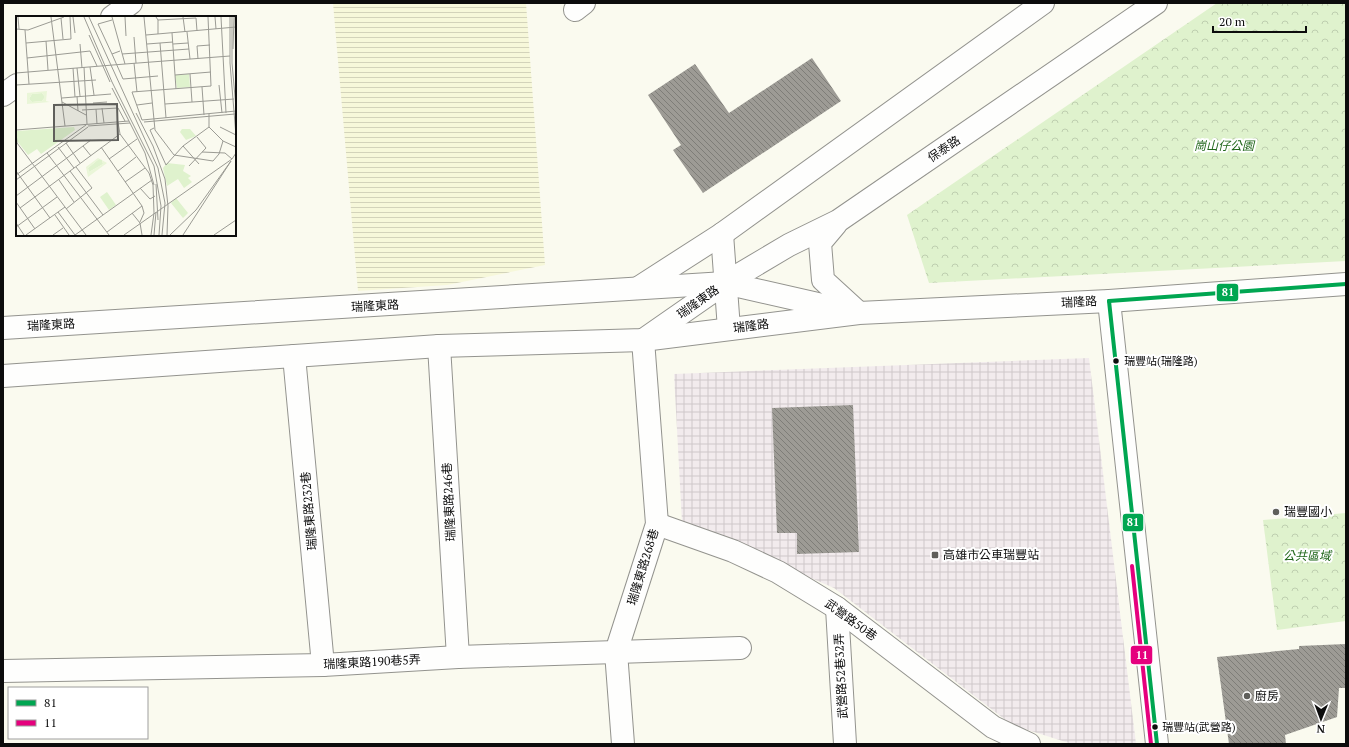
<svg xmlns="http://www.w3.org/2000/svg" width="1349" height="747" font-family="'PT Serif','Noto Sans TC',serif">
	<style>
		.industrial { fill: url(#industrial-grid) }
		.farmland { fill: url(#farmland-rules) }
		.park { fill: url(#park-crowns) }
		.building { fill: url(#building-back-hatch) }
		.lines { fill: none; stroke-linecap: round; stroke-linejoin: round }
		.minor-casing { stroke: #93938e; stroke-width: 24 }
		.tertiary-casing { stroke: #93938e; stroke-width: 24 }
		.minor { stroke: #fefefd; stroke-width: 22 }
		.tertiary { stroke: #fefefd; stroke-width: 22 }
		.bus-1-casing { stroke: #fff; stroke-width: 7 }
		.bus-2-casing { stroke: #fff; stroke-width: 7 }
		.bus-1 { stroke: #00a651; stroke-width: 4 }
		.bus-2 { stroke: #e5007d; stroke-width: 4 }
		.bus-dot { fill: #0c0c0c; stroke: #fff; stroke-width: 1.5 }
		.poi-dot { fill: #5f5f5b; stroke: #fff; stroke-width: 1.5 }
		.labels { text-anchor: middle; stroke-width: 4; stroke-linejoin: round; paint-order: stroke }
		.bus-label { font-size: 11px; fill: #0c0c0c; stroke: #fff; text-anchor: start }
		.park-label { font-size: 12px; font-style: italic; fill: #1f6619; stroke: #fff }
		.street-label { font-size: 12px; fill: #0c0c0c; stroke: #fff }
		.poi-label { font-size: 12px; fill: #0c0c0c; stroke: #fff; text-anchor: start }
		.inset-road { fill: none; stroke: #9b9b94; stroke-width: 1 }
		.view { fill: #5f5f5b; fill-opacity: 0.15; stroke: #5f5f5b; stroke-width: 2 }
		.inset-edge { fill: none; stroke: #0c0c0c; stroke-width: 2 }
		.line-badge { stroke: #fff; stroke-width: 1.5 }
		.badge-label { font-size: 11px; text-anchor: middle; font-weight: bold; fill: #fff }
	</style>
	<defs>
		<pattern id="industrial-grid" width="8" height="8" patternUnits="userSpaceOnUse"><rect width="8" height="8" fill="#f2ebed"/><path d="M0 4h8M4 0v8" fill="none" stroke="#cec8ca"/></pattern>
		<pattern id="farmland-rules" width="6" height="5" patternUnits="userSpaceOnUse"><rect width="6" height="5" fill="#f7f8da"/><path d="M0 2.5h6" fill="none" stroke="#d3d3ba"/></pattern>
		<pattern id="park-crowns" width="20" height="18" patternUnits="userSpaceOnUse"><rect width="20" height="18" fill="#dff2cd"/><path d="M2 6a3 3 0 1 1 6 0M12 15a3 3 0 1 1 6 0" fill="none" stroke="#beceaf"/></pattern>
		<pattern id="building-back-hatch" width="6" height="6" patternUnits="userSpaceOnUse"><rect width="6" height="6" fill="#9d9b95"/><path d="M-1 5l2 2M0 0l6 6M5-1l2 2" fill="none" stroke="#7e7d78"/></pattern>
	</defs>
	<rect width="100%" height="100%" fill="#fafaef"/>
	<path class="industrial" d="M1089 358 1136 744H1072L1012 725 834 588 682 522 674 374Z"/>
	<path class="farmland" d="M333 3H526L545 265 447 285 358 291Z"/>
	<g class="park">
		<path d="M1217 3H1346V261L929 283 907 215Z"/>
		<path d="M1346 513V621L1277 630 1263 520Z"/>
	</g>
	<g class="building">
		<path d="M812 58 841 101 703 193 673 150 681 145 648 95 695 64 729 113Z"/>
		<path d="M853 405 859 552 797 554V533H777L772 408Z"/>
		<path d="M1346 644V688H1339L1337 717 1285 735 1286 744H1229L1217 657 1299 649V646Z"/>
	</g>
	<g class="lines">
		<g class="minor-casing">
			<g id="minor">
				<path d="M575 10 584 3"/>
				<path d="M112 17 131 3"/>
				<path d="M3 95 17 85"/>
				<path d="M1109 301 1157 744"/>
				<path d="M439 346 458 657"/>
				<path d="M294 356 323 665"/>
				<path d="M657 524 733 551 778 572 837 608 993 727 1029 744"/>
				<path d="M837 608 845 744"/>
				<path d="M3 671 323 665 458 657 740 648"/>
				<path d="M623 744 616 652 657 524 643 340"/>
			</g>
		</g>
		<g class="tertiary-casing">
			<g id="tertiary">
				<path d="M836 224 820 243 823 280 858 312"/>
				<path d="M722 234 729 329"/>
				<path d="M638 288 722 234 1043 3"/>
				<path d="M3 328 725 283 844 310"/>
				<path d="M646 338 725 283 789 245 838 221 1156 3"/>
				<path d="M3 376 439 346 643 340 859 313 1109 301 1346 284"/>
			</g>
		</g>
		<use href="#minor" class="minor"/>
		<use href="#tertiary" class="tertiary"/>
		<g class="bus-1-casing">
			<g id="bus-1">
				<path d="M1109 301 1157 744"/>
				<path d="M1109 301 1346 284"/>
			</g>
		</g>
		<g class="bus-2-casing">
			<path id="bus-2" d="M1132 566 1151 744"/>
		</g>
		<use href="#bus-1" class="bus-1"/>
		<use href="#bus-2" class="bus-2"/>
	</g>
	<g class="bus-dot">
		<circle cx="1116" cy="361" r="3.5"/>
		<circle cx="1155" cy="727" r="3.5"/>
	</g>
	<g class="poi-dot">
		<circle cx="1276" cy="512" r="4"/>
		<rect x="931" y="551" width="8" height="8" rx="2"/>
		<circle cx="1247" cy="696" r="4"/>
	</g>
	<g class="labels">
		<g class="bus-label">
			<text x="1124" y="365">瑞豐站(瑞隆路)</text>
			<text x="1162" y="731">瑞豐站(武營路)</text>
		</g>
		<g class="park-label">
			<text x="1224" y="150">崗山仔公園</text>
			<text x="1307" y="560">公共區域</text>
		</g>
		<g class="street-label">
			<text transform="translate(944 149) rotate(-34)" y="4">保泰路</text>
			<text transform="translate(698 302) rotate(-35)" y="4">瑞隆東路</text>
			<text transform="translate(1079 302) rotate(-3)" y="4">瑞隆路</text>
			<text transform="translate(375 306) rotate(-3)" y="4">瑞隆東路</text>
			<text transform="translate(51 325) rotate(-3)" y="4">瑞隆東路</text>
			<text transform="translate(751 326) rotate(-7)" y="4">瑞隆路</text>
			<text transform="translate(449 502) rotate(-93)" y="4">瑞隆東路246巷</text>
			<text transform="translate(309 511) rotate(-95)" y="4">瑞隆東路232巷</text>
			<text transform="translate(643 567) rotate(-73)" y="4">瑞隆東路268巷</text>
			<text transform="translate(851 620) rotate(36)" y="4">武營路50巷</text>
			<text transform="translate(372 662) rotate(-3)" y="4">瑞隆東路190巷5弄</text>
			<text transform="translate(841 676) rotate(-93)" y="4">武營路52巷32弄</text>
		</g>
		<g class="poi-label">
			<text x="1284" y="516">瑞豐國小</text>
			<text x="943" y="559">高雄市公車瑞豐站</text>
			<text x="1255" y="700">廚房</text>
		</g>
	</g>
	<g transform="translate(16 16)">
		<rect width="220" height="220" fill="#fafaef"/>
		<path d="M26 77 29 81 26 85 16 86 13 83 16 78ZM83 143 86 144 87 148 73 156 72 152ZM151 147 169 149 167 155 175 160 172 162 176 166 168 172 162 163 151 170 147 152ZM160 182 172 197 167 202 155 187Z" fill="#dff2cd"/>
		<path d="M173 58 174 71 161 72 159 59ZM58 111 59 114 25 138 21 133 12 139 1 125V115ZM166 113H174L180 120 170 124 164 116ZM91 176 100 189 93 194 84 181Z" fill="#dff2cd"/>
		<path d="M31 75 30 85 34 86 11 88V77ZM26 77 29 81 26 85 16 86 13 83 16 78ZM82 142 91 147 72 161 70 151ZM83 143 86 144 87 148 73 156 72 152Z" fill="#eaf6d8" fill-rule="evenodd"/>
		<path class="inset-road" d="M2 1 3 13M35 1 49 110M57 1 59 17M68 1 96 66 138 150 145 190 143 219M73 1 142 152 149 187 146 219M96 1 109 48 214 40M109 1 110 20M128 1 139 114 158 139 197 145 203 138 207 125 193 111M140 1 142 4 180 2M167 1 169 16M192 1 195 70 116 76 126 104 220 95M199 1 200 13M205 1 210 97M214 1V47L220 120M216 1V47L220 92M219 1 220 64M45 2 47 23M180 2 181 15M96 4 82 8 96 38 104 35M142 4V18M0 13 12 14 48 1M9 14 13 68M171 16 174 43M156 17 160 73M73 19 94 66M130 19 220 11M118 21 120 47M30 25 32 54M10 27 55 23 54 1M144 27 150 102M64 28 66 52M131 28 157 26M157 28 172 27M217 33 218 1M96 38 107 63 142 60M106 38 173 33M11 42 74 35 81 50M182 43 181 30 194 29M118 47 121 76M68 51 71 108M74 51 78 79M57 52 59 81M61 52 64 80M0 57 109 48M174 58 176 86M159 59 195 56M0 69 80 64M203 69 206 97M186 71 188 99M96 72 113 105M61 80 62 95M46 82 95 78M46 86 70 99M77 87 91 86M149 88 218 83M121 89 136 87M86 92 88 107M80 93 81 108M66 94 102 92 109 105M120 97 137 130 149 163 152 190 151 219M128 106 219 98M72 110 114 107M204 111 220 119M138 112 134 114 150 149 167 130 193 111V98M0 114 113 105 129 137 138 169M0 116 1 127 70 219M104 118 133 157 137 169 138 197 135 219M207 125 220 131M50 127 64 147M67 130 75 140M167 130 183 148M42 131 58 152M85 131 126 190 128 197 124 206M186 136 209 137 216 143M31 137 93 219M93 143 121 123M173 150 190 132 181 121M0 155 34 202M54 155 87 199M102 155 120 141M0 159 70 109M0 164 72 111M43 164 58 186M109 166 129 152M140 168 142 204M124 172 134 183 139 180M0 180 75 124M0 186 19 213M4 192 104 118 102 106M50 193 76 172 60 151M42 196 59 219M116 197 124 207 126 219M39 199 53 219M0 207 8 219M0 211 41 181M91 216 126 190M10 219 49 191M37 219 47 212M59 219 136 164M108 219 216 143 220 137M138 219 140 196M154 219 180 194 215 145M167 219 215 145M198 219 220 204"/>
		<path class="view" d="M101 88 102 124 38 125V89Z"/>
		<rect width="220" height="220" class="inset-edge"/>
	</g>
	<g class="line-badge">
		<rect x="1216" y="283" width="23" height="19" rx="4" fill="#00a651"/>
		<rect x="1122" y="513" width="22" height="19" rx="4" fill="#00a651"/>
		<rect x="1130" y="645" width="23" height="20" rx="4" fill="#e5007d"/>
	</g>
	<g class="badge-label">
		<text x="1228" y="296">81</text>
		<text x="1133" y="526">81</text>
		<text x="1142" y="659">11</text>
	</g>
	<rect width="1349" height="747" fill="none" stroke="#0c0c0c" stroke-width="8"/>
	<rect x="8" y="687" width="140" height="52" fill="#ffffff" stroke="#9e9e9e"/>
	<rect x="16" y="700" width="20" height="6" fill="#00a651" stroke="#9e9e9e"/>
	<text x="44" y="707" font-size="12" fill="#0c0c0c">81</text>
	<rect x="16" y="720" width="20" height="6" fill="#e5007d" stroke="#9e9e9e"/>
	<text x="44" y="727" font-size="12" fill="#0c0c0c">11</text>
	<g transform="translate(1321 719) rotate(181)" stroke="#ffffff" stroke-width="3" paint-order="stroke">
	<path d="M0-3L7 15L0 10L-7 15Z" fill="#0c0c0c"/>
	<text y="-6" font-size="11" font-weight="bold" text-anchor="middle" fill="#0c0c0c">N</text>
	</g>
	<path d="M1213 26v6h93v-6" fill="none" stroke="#0c0c0c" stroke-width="2"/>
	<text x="1219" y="26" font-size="12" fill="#0c0c0c" stroke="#ffffff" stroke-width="3" paint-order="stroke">20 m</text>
</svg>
